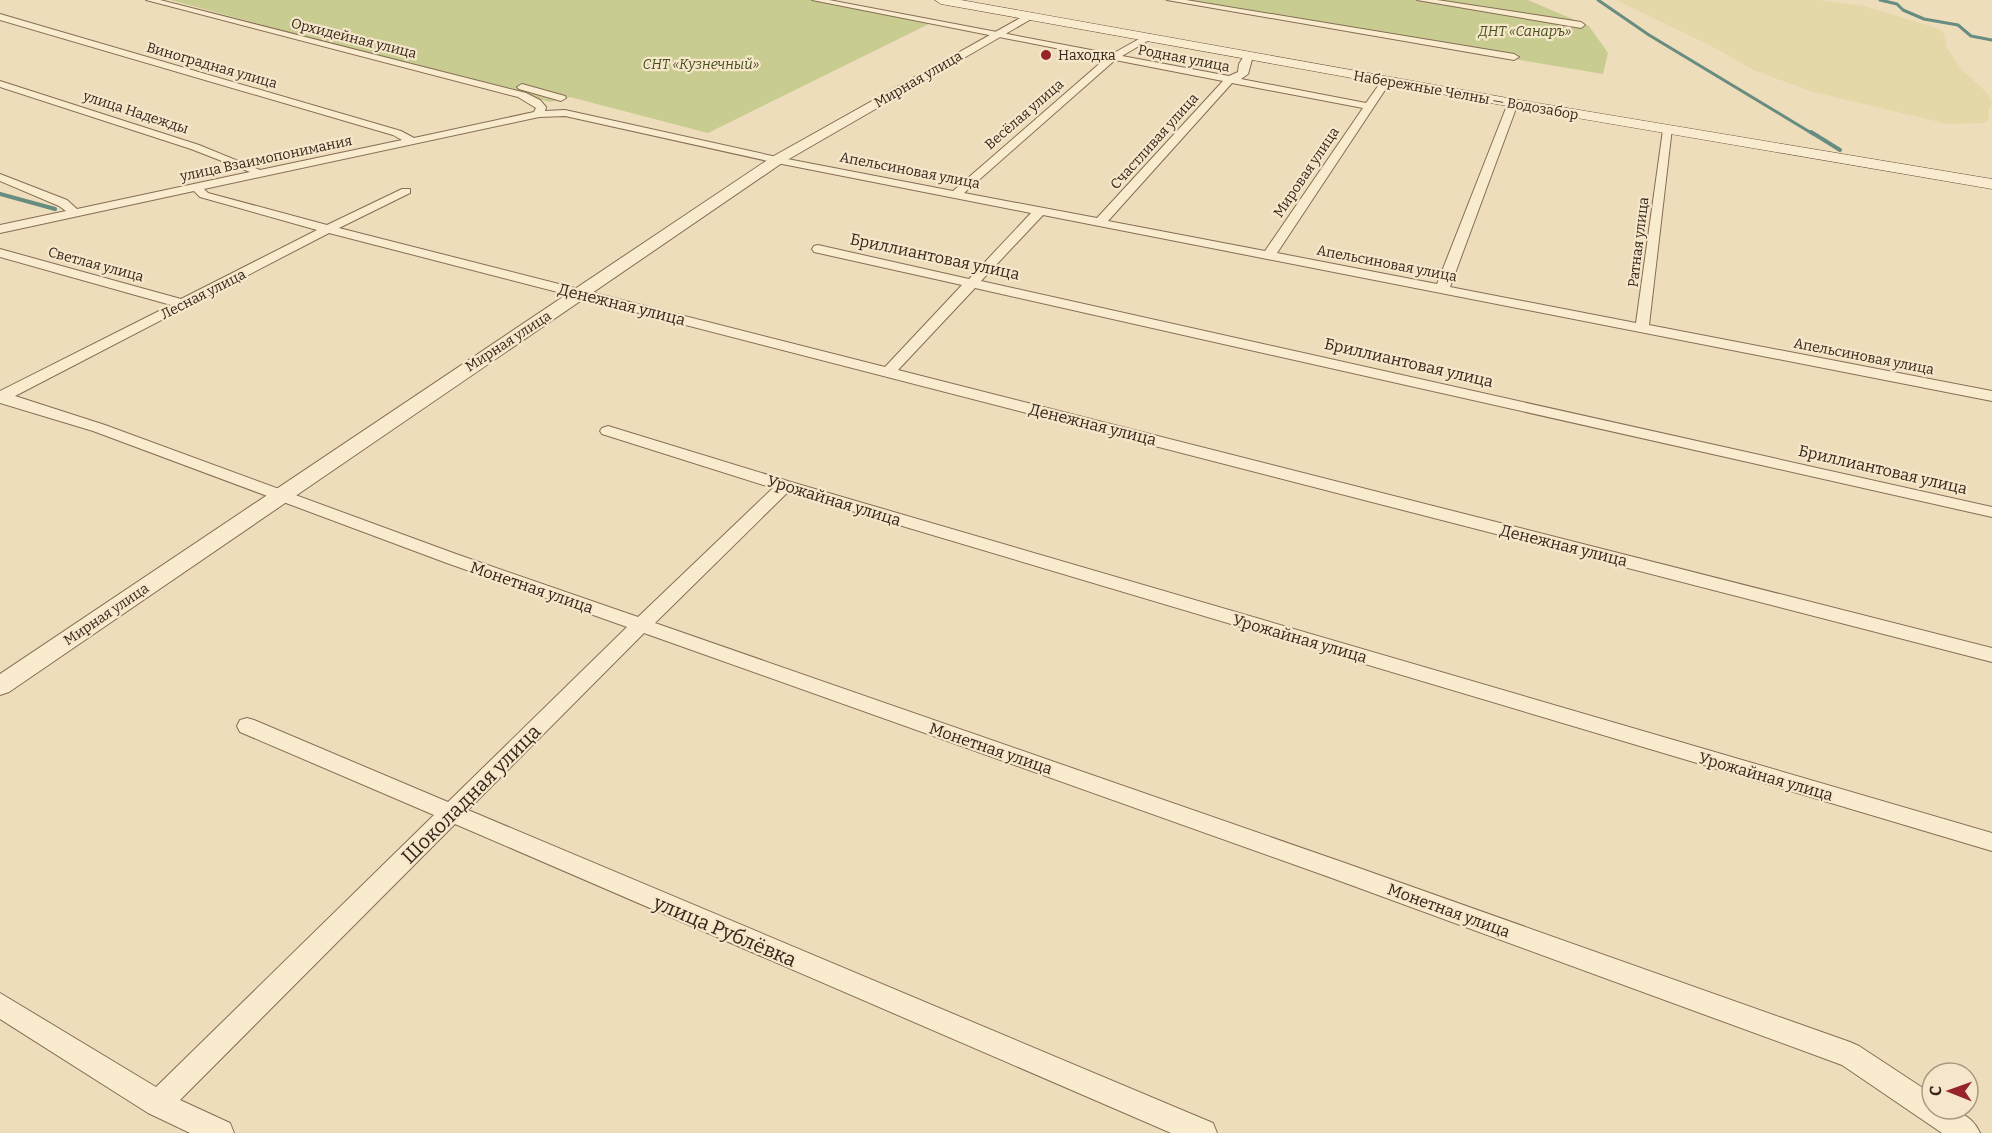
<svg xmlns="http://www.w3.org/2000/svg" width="1992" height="1133" font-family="Bitter,serif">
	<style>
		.farmland { fill: #e4d8a9 }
		.green { fill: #c8cc90 }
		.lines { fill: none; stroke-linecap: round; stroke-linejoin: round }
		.stream-far1 { stroke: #678c81; stroke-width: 3 }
		.stream { stroke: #678c81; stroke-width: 4 }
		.minor-casing { stroke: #866d55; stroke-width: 2 }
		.tertiary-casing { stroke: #866d55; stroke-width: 2 }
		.secondary-casing { stroke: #674e39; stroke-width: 1 }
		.minor { fill: #f9ebce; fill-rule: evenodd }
		.tertiary { fill: #f9ebce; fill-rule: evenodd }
		.secondary { fill: #f9ebce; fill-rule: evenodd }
		.poi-dot { fill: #96242a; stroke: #f6e7cb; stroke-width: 2 }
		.labels { text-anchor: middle; stroke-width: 4.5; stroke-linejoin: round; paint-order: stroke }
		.far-park-label { font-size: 14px; font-style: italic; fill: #475120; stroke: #f6e7cb }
		.far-street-label { font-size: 14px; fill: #34261a; stroke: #f6e7cb }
		.far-poi-label { font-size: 14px; fill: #34261a; stroke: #f6e7cb; text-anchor: start }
		.street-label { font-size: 16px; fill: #34261a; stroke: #f6e7cb }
		.near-street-label { font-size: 20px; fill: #34261a; stroke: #f6e7cb }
	</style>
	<rect width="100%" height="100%" fill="#edb"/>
	<path class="farmland" d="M1616 0H1818L1864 6 1940 29 1944 33 1947 48 1962 70 1986 92 1992 101 1988 112 1989 119 1985 123 1948 124 1813 92 1753 70 1715 48Z"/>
	<g class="green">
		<path d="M170 0H820L933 22 708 133 570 97 550 102Z"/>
		<path d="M1161 0H1528L1589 26 1608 53 1603 74Z"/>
	</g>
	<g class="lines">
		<g class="stream-far1">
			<path d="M1598 0 1649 35 1813 134"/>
			<path d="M1880 0 1897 4 1903 10 1924 19 1958 25 1971 36 1992 40"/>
		</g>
		<g class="stream">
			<path d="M1811 132 1840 150"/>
			<path d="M0 194 55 209"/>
		</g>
		<g class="minor-casing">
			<g id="minor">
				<path d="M146 0H160L526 93 540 100 546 107 545 111 565 110 777 157 953 191 1106 58 812 0H829L1112 54 1148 34 1151 35V39L1122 56 1229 76 1238 72 1239 64 1245 54 1248 53 1253 56 1248 74 1241 79 1366 103 1383 79 1386 78 1391 81 1277 253 1437 284 1508 103 1513 100 1518 103 1450 287 1636 323 1663 130 1668 127 1672 128 1649 325 1992 391V401L1043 215 981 281 1992 507V517L975 288 898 370 1992 648V662L329 233 15 396 105 425 456 554 638 617 773 488 602 434 600 431 602 428 608 426 791 482 1992 833V851L788 492 655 623 1345 863 1850 1042 1859 1046 1932 1094V1109C1952 1109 1971 1112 1980 1133H1942L1842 1065 1329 877 644 633 468 810 1213 1123 1217 1133H1171L455 824 180 1100 230 1123 234 1133H190L148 1113 0 1019V993L156 1087 434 815 240 732 237 726 240 720 247 718 254 720 448 802 627 627 444 562 93 431 0 403V391L171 305 0 257V249L181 299 317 230 200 197 194 191 0 233V225L66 211 59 206 0 181V174L67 200 77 209 250 172 191 149 0 87V81L199 145 260 170 402 140 393 135 0 20V14L401 131 414 138 534 112 536 108 518 97ZM1115 60 1223 81 1097 218 964 193ZM1232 83 1363 108 1265 251 1108 221ZM565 116 777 163 1031 213 969 279 818 245 814 246 812 249 814 252 962 285 885 367 339 228 410 193V189H402L327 225 208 193 204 189 539 117Z"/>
				<path d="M1167 0H1186L1514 54 1519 57 1514 60Z"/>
				<path d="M1417 0H1437L1581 22 1585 25 1581 28Z"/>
				<path d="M522 84 565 96 566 98 561 101 519 89 517 87Z"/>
			</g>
		</g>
		<g class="tertiary-casing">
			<path id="tertiary" d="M1029 13 1033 14V18L782 163 9 692 0 695V674L772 157Z"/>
		</g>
		<g class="secondary-casing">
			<path id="secondary" d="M935 0H961L1513 99 1992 179V189L1513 107 941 4Z"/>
		</g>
		<use href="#minor" class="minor"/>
		<use href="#tertiary" class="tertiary"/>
		<use href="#secondary" class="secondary"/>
	</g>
	<circle class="poi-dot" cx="1046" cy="55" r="6"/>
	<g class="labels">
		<g class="far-park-label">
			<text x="1525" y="36">ДНТ «Санаръ»</text>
			<text x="701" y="69">СНТ «Кузнечный»</text>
		</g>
		<g class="far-street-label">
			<text transform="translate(354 38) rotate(14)" y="5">Орхидейная улица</text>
			<text transform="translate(1184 58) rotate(11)" y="5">Родная улица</text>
			<text transform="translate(212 65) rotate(16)" y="5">Виноградная улица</text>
			<text transform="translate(918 79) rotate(-30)" y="5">Мирная улица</text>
			<text transform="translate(1466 95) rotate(10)" y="5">Набережные Челны — Водозабор</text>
			<text transform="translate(136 112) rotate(18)" y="5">улица Надежды</text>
			<text transform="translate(1024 114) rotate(-41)" y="5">Весёлая улица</text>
			<text transform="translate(1154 141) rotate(-48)" y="5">Счастливая улица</text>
			<text transform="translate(266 158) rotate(-12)" y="5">улица Взаимопонимания</text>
			<text transform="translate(910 170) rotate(11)" y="5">Апельсиновая улица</text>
			<text transform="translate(1306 172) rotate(-56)" y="5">Мировая улица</text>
			<text transform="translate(1638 242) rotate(-83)" y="5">Ратная улица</text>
			<text transform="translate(1387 263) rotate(11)" y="5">Апельсиновая улица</text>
			<text transform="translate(96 264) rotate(15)" y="5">Светлая улица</text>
			<text transform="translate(203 294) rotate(-27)" y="5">Лесная улица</text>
			<text transform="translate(508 341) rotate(-33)" y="5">Мирная улица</text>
			<text transform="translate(1864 356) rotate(11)" y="5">Апельсиновая улица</text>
			<text transform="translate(106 614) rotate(-34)" y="5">Мирная улица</text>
		</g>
		<g class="far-poi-label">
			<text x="1058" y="60">Находка</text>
		</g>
		<g class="street-label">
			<text transform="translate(935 256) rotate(12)" y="6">Бриллиантовая улица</text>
			<text transform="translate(622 304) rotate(14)" y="6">Денежная улица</text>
			<text transform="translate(1409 362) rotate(13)" y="6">Бриллиантовая улица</text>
			<text transform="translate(1093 424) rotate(14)" y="6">Денежная улица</text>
			<text transform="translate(1883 469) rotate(13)" y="6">Бриллиантовая улица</text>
			<text transform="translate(834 500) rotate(17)" y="6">Урожайная улица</text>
			<text transform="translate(1564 545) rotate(14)" y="6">Денежная улица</text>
			<text transform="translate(532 587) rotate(19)" y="6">Монетная улица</text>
			<text transform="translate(1300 638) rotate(16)" y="6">Урожайная улица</text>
			<text transform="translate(991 748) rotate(19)" y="6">Монетная улица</text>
			<text transform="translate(1766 776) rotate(16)" y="6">Урожайная улица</text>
			<text transform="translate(1449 910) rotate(20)" y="6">Монетная улица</text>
		</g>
		<g class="near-street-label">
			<text transform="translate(471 794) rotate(-45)" y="7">Шоколадная улица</text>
			<text transform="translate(725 931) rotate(23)" y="7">улица Рублёвка</text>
		</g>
	</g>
	<g transform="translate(1950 1091) rotate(271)"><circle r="28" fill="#f6e7cb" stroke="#a89a84" stroke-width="1.5"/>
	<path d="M0-4.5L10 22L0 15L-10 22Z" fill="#96242a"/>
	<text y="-9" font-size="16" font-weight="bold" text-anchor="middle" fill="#34261a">С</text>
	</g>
</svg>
